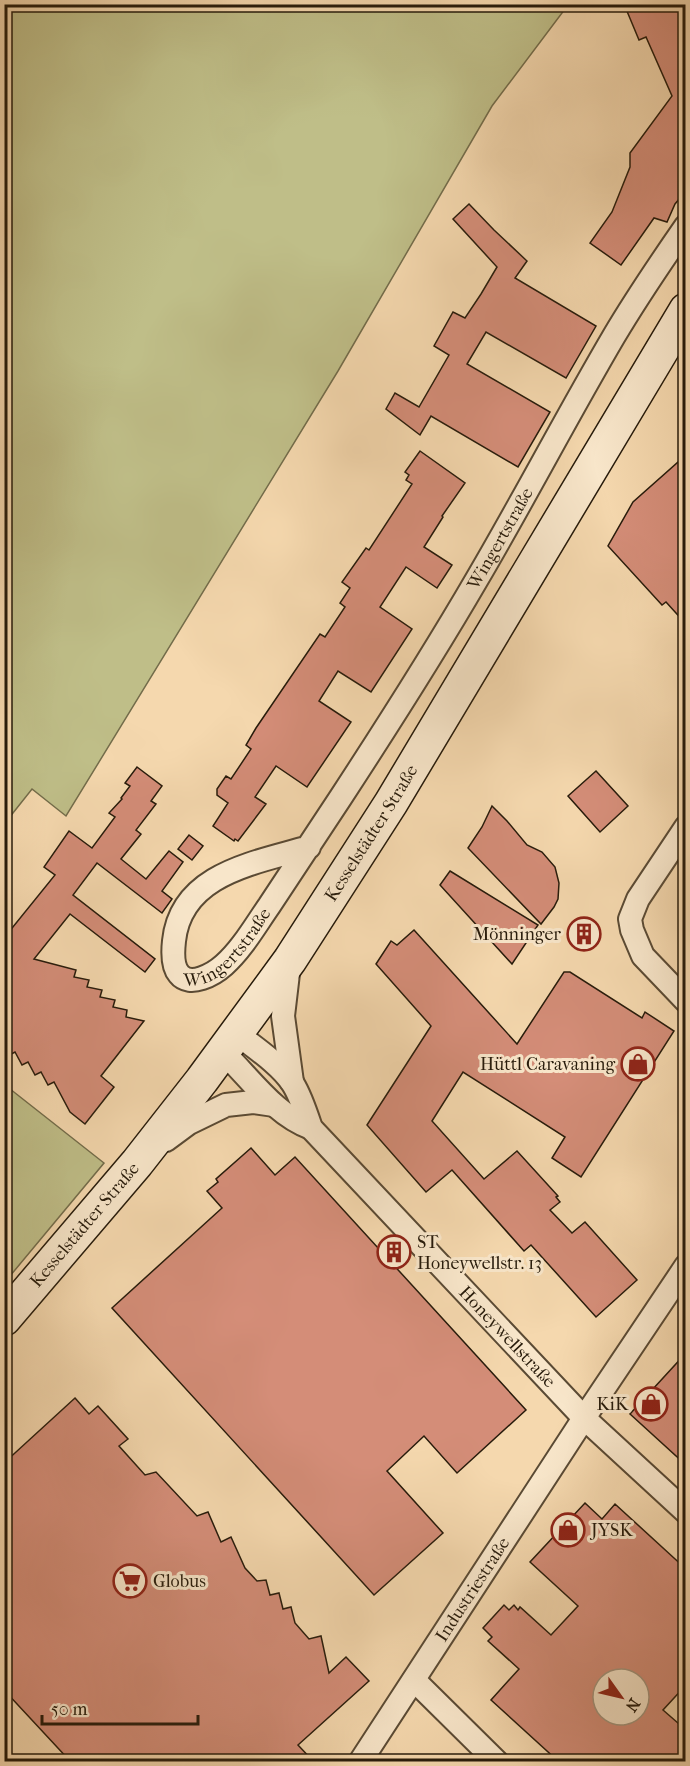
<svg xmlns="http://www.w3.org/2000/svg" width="690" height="1766" font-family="'IM FELL French Canon',serif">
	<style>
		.green { fill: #bfbe88; stroke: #736c4a; stroke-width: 1.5 }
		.building { fill: #d48d78; stroke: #271b0b; stroke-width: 1.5; fill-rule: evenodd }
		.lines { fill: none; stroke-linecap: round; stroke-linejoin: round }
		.minor-casing { stroke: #5a4a34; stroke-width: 26 }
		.secondary-casing { stroke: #271b0b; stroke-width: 36 }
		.minor { stroke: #f8e6ca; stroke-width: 22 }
		.secondary { stroke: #f8e6ca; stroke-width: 33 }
		.labels { text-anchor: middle; stroke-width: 6; stroke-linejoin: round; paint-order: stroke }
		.street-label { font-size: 18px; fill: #271b0b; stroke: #f8e6ca }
		.poi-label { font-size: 18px; fill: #271b0b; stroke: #f8e6ca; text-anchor: end }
	</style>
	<rect width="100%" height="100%" fill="#f5d8ae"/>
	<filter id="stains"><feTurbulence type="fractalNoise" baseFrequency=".00333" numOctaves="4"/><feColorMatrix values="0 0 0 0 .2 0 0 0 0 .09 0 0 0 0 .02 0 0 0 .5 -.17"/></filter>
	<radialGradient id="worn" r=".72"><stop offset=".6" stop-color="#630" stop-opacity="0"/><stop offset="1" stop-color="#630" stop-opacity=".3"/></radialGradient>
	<g class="green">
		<path d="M5 4 568 5 492 106 338 371 66 816 32 789 5 823Z"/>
		<path d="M5 1085 104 1163 5 1282Z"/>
	</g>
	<g class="building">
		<path d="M624 4H680L686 18V191L675 204 667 222 654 218 621 265 590 243 612 212 630 167V153L672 96 646 37 639 40Z"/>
		<path d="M469 204 494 230 527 261 515 278 596 326 566 378 486 332 467 364 550 412 518 467 431 416 420 435 386 409 395 393 419 407 449 355 434 346 453 312 465 318 481 294 497 267 453 219Z"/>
		<path d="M420 451 465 483 442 516 443 517 424 547 452 565 437 588 406 567 380 607 412 629 371 692 338 671 319 701 351 722 307 787 276 766 255 797 266 804 238 841 235 839 234 841 213 826 228 803 217 795V789L226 776 231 779 251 749 246 745 256 728 320 634 325 637 345 607 340 603 350 588 342 582 366 548 369 550 412 484 406 480 409 475 405 472Z"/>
		<path d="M686 455V624L666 602 662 605 608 546 633 502Z"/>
		<path d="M137 767 162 786 151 801 156 804 136 830 141 834 121 859 146 879 169 851 183 862 162 891 172 899 162 913 97 863 73 895 155 959 145 972 70 914 34 959 76 970 74 977 89 980 87 987 102 990 100 997 115 1000 113 1007 127 1010 126 1017 144 1021 101 1076 114 1087 85 1124 70 1112 54 1082 48 1085 41 1072 35 1075 28 1062 22 1065 15 1052 4 1058V938L55 875 44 867 69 831 92 848 115 817 109 813 122 799 121 798 130 786 125 783Z"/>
		<path d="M596 771 628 806 600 832 568 796Z"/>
		<path d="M492 806 507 821 527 845 542 852 555 867 559 883 558 899 554 907 541 924 468 848 482 827Z"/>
		<path d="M189 835 203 846 192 860 178 849Z"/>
		<path d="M450 871 538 925 512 964 440 885Z"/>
		<path d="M414 930 517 1044 564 972H570L642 1018 645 1012 674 1031 581 1177 552 1158 565 1137 463 1072 432 1121 484 1179 517 1151 558 1196 556 1197 560 1202 550 1210 572 1233 585 1222 637 1280 596 1317 531 1245 524 1251 452 1170 426 1192 367 1125 431 1026 376 964 391 941 397 945Z"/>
		<path d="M251 1148 275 1175 295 1157 526 1410 457 1473 424 1436 387 1471 443 1533 374 1595 112 1308 222 1208 207 1191 218 1182 216 1179Z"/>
		<path d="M686 1353V1465L630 1414Z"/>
		<path d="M75 1398 89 1414 98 1406 128 1439 119 1446 145 1475 156 1472 197 1516 208 1512 221 1542 231 1537 245 1568 257 1581 266 1580 270 1595 279 1593 283 1609 291 1607 295 1623 309 1639 321 1636 329 1673 346 1657 369 1681 298 1745 313 1761H70L4 1690V1463Z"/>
		<path d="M585 1503 602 1519 615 1504 686 1569V1685L663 1710 686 1730V1761H558L491 1700 519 1669 488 1641 492 1637 483 1628 504 1605 509 1610 514 1605 518 1610 520 1607 551 1635 578 1606 530 1562ZM603 1679H639V1715H603Z"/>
	</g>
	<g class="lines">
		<g class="minor-casing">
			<g id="minor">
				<path d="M686 827 638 899 630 919 632 930 643 956 686 1001"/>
				<path id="s1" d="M309 847C256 863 181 873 174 941 173 950 172 966 179 974 190 988 214 974 224 965 242 949 255 926 269 906 293 870 317 833 341 797 388 725 434 653 477 579 524 499 567 416 614 336 636 299 661 262 686 226"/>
				<path d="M289 965 283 1016 292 1082"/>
				<path id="s2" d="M236 1033C254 1047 281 1065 293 1084 301 1097 306 1113 311 1128L584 1418 686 1512"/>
				<path d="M223 1052C250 1078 275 1115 311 1128"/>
				<path d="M166 1140 189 1123 226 1105 253 1102 274 1105"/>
				<path d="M414 1680 497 1762"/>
				<path id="s3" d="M360 1762 584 1418 686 1266"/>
			</g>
		</g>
		<g class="secondary-casing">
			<g id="secondary">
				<path id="s4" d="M4 1319 137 1163 202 1080 290 960 391 803 686 310"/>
			</g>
		</g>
		<use href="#minor" class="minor"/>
		<use href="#secondary" class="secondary"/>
	</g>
	<defs>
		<g id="building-ring" transform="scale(1.725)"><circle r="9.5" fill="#f8e6ca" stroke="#8f2418" stroke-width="1.5"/><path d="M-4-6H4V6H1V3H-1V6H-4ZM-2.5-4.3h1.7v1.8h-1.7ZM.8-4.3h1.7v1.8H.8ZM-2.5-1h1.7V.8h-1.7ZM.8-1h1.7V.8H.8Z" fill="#8f2418"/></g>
		<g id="shop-ring" transform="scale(1.725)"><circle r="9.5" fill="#f8e6ca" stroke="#8f2418" stroke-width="1.5"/><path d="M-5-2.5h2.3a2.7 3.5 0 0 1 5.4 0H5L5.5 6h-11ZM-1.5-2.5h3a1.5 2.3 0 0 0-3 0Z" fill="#8f2418"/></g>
		<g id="supermarket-ring" transform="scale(1.725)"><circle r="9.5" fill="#f8e6ca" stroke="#8f2418" stroke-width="1.5"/><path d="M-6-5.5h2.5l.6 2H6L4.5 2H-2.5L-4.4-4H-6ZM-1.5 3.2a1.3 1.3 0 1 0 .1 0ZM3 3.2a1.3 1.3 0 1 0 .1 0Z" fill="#8f2418"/></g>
	</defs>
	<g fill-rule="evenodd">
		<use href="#building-ring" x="584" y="934"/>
		<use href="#shop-ring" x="638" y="1064"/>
		<use href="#building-ring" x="394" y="1252"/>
		<use href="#shop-ring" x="651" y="1404"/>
		<use href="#shop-ring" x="568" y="1530"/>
		<use href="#supermarket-ring" x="130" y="1581"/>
	</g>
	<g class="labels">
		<g class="street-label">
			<text dy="6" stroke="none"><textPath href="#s1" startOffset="770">Wingertstraße</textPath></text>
			<text dy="6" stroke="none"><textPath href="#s4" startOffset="610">Kesselstädter Straße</textPath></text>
			<text dy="6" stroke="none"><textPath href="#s1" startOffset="274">Wingertstraße</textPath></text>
			<text dy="6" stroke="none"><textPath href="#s4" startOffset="124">Kesselstädter Straße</textPath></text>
			<text dy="6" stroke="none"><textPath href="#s2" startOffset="411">Honeywellstraße</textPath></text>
			<text dy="6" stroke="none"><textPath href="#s3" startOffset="206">Industriestraße</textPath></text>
		</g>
		<g class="poi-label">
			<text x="561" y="940">Mönninger</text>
			<text x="615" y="1070">Hüttl Caravaning</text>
			<text x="417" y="1248" text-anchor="start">ST<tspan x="417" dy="21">Honeywellstr. 13</tspan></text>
			<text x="628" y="1410">KiK</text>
			<text x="591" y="1536" text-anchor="start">JYSK</text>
			<text x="153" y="1587" text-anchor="start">Globus</text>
		</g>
	</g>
	<rect width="690" height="1766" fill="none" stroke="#f5d8ae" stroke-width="24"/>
	<rect x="6" y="6" width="678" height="1754" fill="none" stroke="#271b0b" stroke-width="3"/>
	<rect x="12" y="12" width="666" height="1742" fill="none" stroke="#271b0b" stroke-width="1.5"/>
	<g transform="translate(621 1697) rotate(124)"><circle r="28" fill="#f8e6ca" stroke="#a4957e" stroke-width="1.5"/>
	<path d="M0-4.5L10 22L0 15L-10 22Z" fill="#8f2418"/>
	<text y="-9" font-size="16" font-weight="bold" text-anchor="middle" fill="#271b0b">N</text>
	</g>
	<path d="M42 1715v9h156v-9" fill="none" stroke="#271b0b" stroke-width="3"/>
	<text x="51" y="1715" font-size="18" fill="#271b0b" stroke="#f8e6ca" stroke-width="4.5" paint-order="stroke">50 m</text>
	<rect width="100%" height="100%" filter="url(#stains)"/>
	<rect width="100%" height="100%" fill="url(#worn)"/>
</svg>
